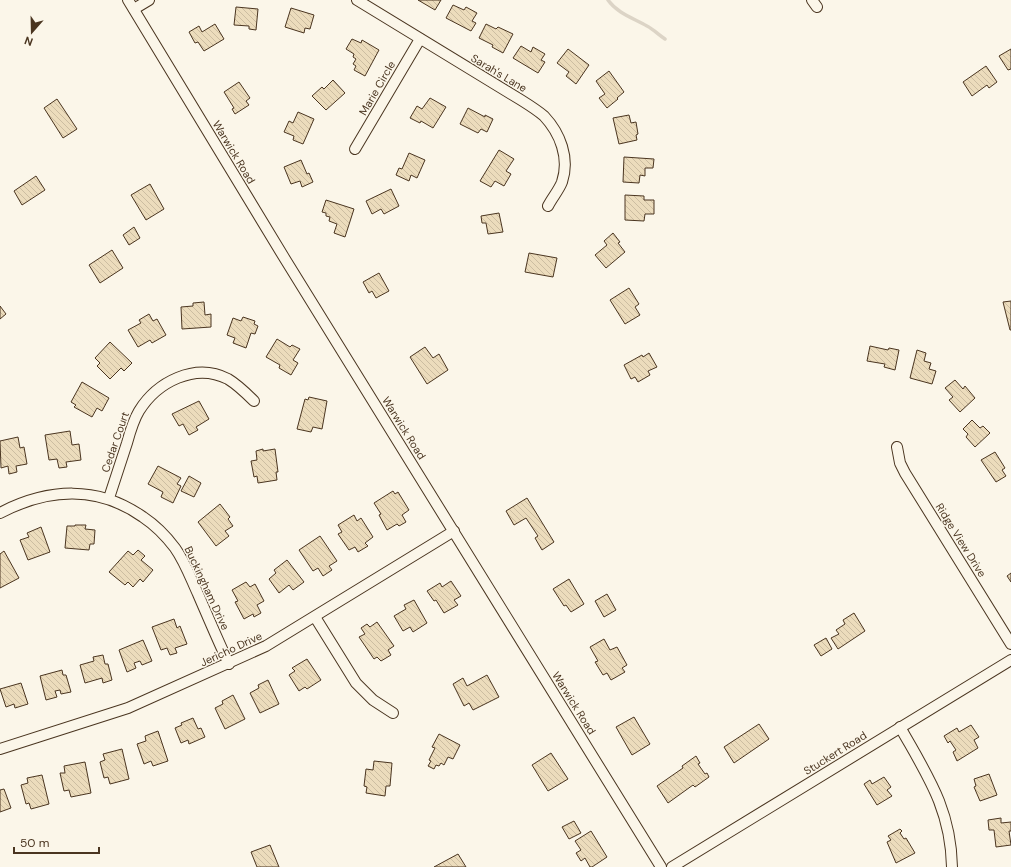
<svg xmlns="http://www.w3.org/2000/svg" width="1011" height="867" font-family="'DM Sans',sans-serif">
	<style>
		.lines { fill: none; stroke-linecap: round; stroke-linejoin: round }
		.stream { stroke: #dcd4c6; stroke-width: 3.5 }
		.building { fill: url(#building-back-hatch); stroke: #4a3520 }
		.street-casing { stroke: #4a3520; stroke-width: 12 }
		.street { stroke: #fbf6e9; stroke-width: 10 }
		.labels { text-anchor: middle; stroke-width: 3; stroke-linejoin: round; paint-order: stroke }
		.street-label { font-size: 11px; fill: #4a3520; stroke: #fbf6e9 }
	</style>
	<defs>
		<pattern id="building-back-hatch" width="6" height="6" patternUnits="userSpaceOnUse"><rect width="6" height="6" fill="#ecdcbc"/><path d="M-1 5l2 2M0 0l6 6M5-1l2 2" fill="none" stroke="#ccbda1"/></pattern>
	</defs>
	<rect width="100%" height="100%" fill="#fbf6e9"/>
	<g class="lines">
		<path class="stream" d="M608 0C617 13 633 18 647 26 653 29 659 35 665 39"/>
	</g>
	<g class="building">
		<path d="M418 0H441L435 10Z"/>
		<path d="M453 5 464 10 466 7 477 13 472 21 476 23 471 31 446 18Z"/>
		<path d="M236 7 258 9 256 30 249 29V26L234 25Z"/>
		<path d="M291 8 314 15 310 29 305 28 304 33 285 27Z"/>
		<path d="M215 24 224 39 204 51 198 42 195 43 189 32 199 26 202 32Z"/>
		<path d="M486 24 496 29 498 27 513 34 503 53 492 47 493 45 479 38Z"/>
		<path d="M352 39 361 43 362 40 379 50 365 76 354 70 356 66 353 64 356 59 353 57 354 54 346 49Z"/>
		<path d="M521 46 531 52 533 47 545 54 541 60 545 62 538 73 513 58Z"/>
		<path d="M568 49 589 65 576 84 566 76 569 72 557 63Z"/>
		<path d="M1011 49V69L1008 70 999 56Z"/>
		<path d="M986 66 997 82 989 88 987 85 972 96 963 82Z"/>
		<path d="M609 71 624 92 617 98 618 99 607 108 599 98 605 94 596 81Z"/>
		<path d="M333 80 345 93 326 110 312 96 322 87 324 89Z"/>
		<path d="M239 82 250 98 246 101 249 105 235 114 232 109 234 108 224 92Z"/>
		<path d="M430 98 446 107 433 128 421 121 420 123 410 118 417 106 422 109Z"/>
		<path d="M57 99 77 129 63 138 44 108Z"/>
		<path d="M468 108 485 117V115L493 119 487 132 481 129 478 133 460 124Z"/>
		<path d="M298 112 314 119 303 144 293 140 294 136 284 132 289 121 293 123Z"/>
		<path d="M629 115 631 123 636 122 638 134 636 135 637 140 619 144 613 118Z"/>
		<path d="M499 150 514 159 506 171 511 174 504 186 495 181 491 187 480 181Z"/>
		<path d="M409 153 425 160 417 178 411 175 409 181 396 175 399 168 402 169Z"/>
		<path d="M624 157 654 159 653 168H645V176L640 175 639 183 623 182Z"/>
		<path d="M301 160 307 174 309 173 313 182 302 187 300 181 291 184 284 167Z"/>
		<path d="M36 176 45 190 22 205 14 191Z"/>
		<path d="M150 184 164 209 146 220 131 195Z"/>
		<path d="M391 189 399 206 384 214 381 209 372 214 366 201Z"/>
		<path d="M625 195 644 196V200H654V214H645L644 221 625 220Z"/>
		<path d="M326 200 354 209 345 237 334 233 337 224 329 221 330 217 326 216V213L322 212Z"/>
		<path d="M499 213 503 232 488 234 486 223H482L481 216Z"/>
		<path d="M134 227 140 238 129 245 123 235Z"/>
		<path d="M613 233 620 242 618 243 625 252 606 268 595 255 607 245 604 241Z"/>
		<path d="M112 250 123 268 100 283 89 265Z"/>
		<path d="M529 253 557 258 553 277 525 272Z"/>
		<path d="M379 273 389 291 376 298 372 291 369 293 363 282Z"/>
		<path d="M629 288 639 304 635 307 640 315 625 324 610 300Z"/>
		<path d="M1011 301V330H1010L1003 302Z"/>
		<path d="M204 302 205 315 211 314V327L182 329 181 307 193 306V303Z"/>
		<path d="M0 306 6 314 0 319Z"/>
		<path d="M149 314 153 321 157 319 166 335 152 343 150 340 138 347 128 330 141 323 139 320Z"/>
		<path d="M243 317 255 321 254 324 258 326 255 334 251 333 246 348 233 343 235 338 227 335 233 318 241 321Z"/>
		<path d="M277 339 290 347 292 345 300 349 293 360 298 363 291 375 279 368 280 365 266 357Z"/>
		<path d="M110 342 132 363 124 371 121 368 110 379 97 366 100 363 95 358Z"/>
		<path d="M870 346 888 350 889 348 899 350 895 370 884 367 885 364 867 361Z"/>
		<path d="M425 347 433 358 439 354 448 370 427 384 410 357Z"/>
		<path d="M917 350 926 353 924 361 931 363 929 369 936 371 932 384 910 378Z"/>
		<path d="M649 353 657 367 648 371 650 375 638 382 635 377 631 379 624 365 642 355 643 357Z"/>
		<path d="M955 380 963 389 965 386 975 398 960 412 949 400 953 397 945 388Z"/>
		<path d="M82 382 109 398 102 411 97 408 92 417 74 407 76 405 71 402Z"/>
		<path d="M309 397 327 401 322 429 313 427 311 432 297 429 305 399 308 400Z"/>
		<path d="M199 401 209 419 196 427 198 430 189 435 183 424 179 426 172 414Z"/>
		<path d="M972 420 980 428 983 426 990 433 975 447 966 437 968 434 963 429Z"/>
		<path d="M70 431 72 445 79 444 81 460 66 462 67 467 59 468 57 459 49 460 45 435Z"/>
		<path d="M18 437 20 448 24 447 27 464 16 466 17 472 9 474 8 466 1 468 0 441Z"/>
		<path d="M263 449V451L275 449 278 472H276L277 480 258 483 257 476 254 477 251 461 257 460 256 451Z"/>
		<path d="M995 452 1005 468 1002 470 1006 476 996 482 981 460Z"/>
		<path d="M158 466 181 478 177 484 181 486 173 503 161 497 163 492 148 484Z"/>
		<path d="M189 476 201 483 194 497 181 491Z"/>
		<path d="M393 491 395 494 398 492 409 510 402 515 406 522 399 526 397 524 387 530 379 515 381 514 374 503Z"/>
		<path d="M527 498 554 542 542 550 535 538 538 536 526 518 514 525 506 511Z"/>
		<path d="M220 504 230 517 228 519 233 526 225 531 229 536 216 546 198 522Z"/>
		<path d="M354 515 357 521 361 518 373 537 365 543 368 546 358 552 355 547 349 550 338 534 342 532 338 525Z"/>
		<path d="M75 525H86L85 529 95 530 94 544H90L89 550 65 548 67 526H75Z"/>
		<path d="M41 527 50 552 28 560 20 540 29 537 27 533Z"/>
		<path d="M320 536 337 561 329 566 332 570 323 576 318 568 313 571 299 550Z"/>
		<path d="M138 550 145 556 141 560 153 570 143 582 140 579 133 587 128 582 125 585 109 572 128 551 133 555Z"/>
		<path d="M4 551 19 578 0 588V554Z"/>
		<path d="M287 560 304 582 293 590 289 585 279 593 269 579 276 573 274 570Z"/>
		<path d="M1011 573V582L1007 576Z"/>
		<path d="M569 579 584 604 571 612 566 605 564 606 553 589Z"/>
		<path d="M451 581 461 596 454 600 458 605 444 613 436 600 434 601 427 591 440 583 442 587Z"/>
		<path d="M246 582 250 587 255 584 264 601 257 605 261 613 254 617 253 614 244 619 235 602 238 601 232 590Z"/>
		<path d="M607 594 616 610 604 617 595 601Z"/>
		<path d="M414 600 427 623 413 632 410 627 403 631 394 616 406 609 404 605Z"/>
		<path d="M854 613 865 631 838 649 831 638 839 634 836 630 845 624 843 620Z"/>
		<path d="M174 619 177 628 180 626 187 644 175 648 177 653 170 655 167 648 161 650 152 627Z"/>
		<path d="M377 622 394 646 388 650 391 655 381 661 377 657 374 659 359 637 365 634 361 628 367 624 370 627Z"/>
		<path d="M826 638 832 649 821 656 814 645Z"/>
		<path d="M604 639 610 650 617 647 627 665 622 668 625 672 611 680 607 673 603 675 595 662 598 661 590 647Z"/>
		<path d="M143 640 152 661 142 665 140 661 134 663 136 668 127 672 119 650Z"/>
		<path d="M103 655 105 664H108L112 680 103 683 102 678 85 683 80 665 94 661 93 657Z"/>
		<path d="M307 659 321 680 307 689 305 687 299 691 289 675 295 671 292 668Z"/>
		<path d="M62 670 63 675H66L71 692 61 694 60 690 55 691 57 697 46 700 40 676Z"/>
		<path d="M487 675 499 697 473 710 469 703 464 706 453 684 463 678 467 686Z"/>
		<path d="M268 680 279 704 260 713 250 693 259 688 258 685Z"/>
		<path d="M21 683 28 704 15 708 14 704 6 707 0 689Z"/>
		<path d="M233 695 245 719 225 729 215 708 223 704 222 701Z"/>
		<path d="M634 717 650 744 632 755 616 727Z"/>
		<path d="M193 718 198 729 201 728 205 737 189 744 188 740 181 743 175 728 182 725 181 723Z"/>
		<path d="M759 724 769 739 734 763 724 747Z"/>
		<path d="M971 725 979 737 974 740 978 748 957 761 953 752 956 750 950 741 948 743 944 736 957 728 959 732Z"/>
		<path d="M158 731 168 761 153 766 151 761 144 764 137 744 146 741 145 736Z"/>
		<path d="M439 734 460 745 453 759 448 757 444 765 441 763 439 766 436 765 434 769 428 766 431 761 429 760 435 748 432 747Z"/>
		<path d="M122 749 129 779 110 784 108 777 104 778 100 762 105 760 103 754Z"/>
		<path d="M551 753 568 779 548 791 532 765Z"/>
		<path d="M696 756 700 763 698 764 705 774 707 773 709 777 695 787 693 785 668 803 657 786 683 768 682 766Z"/>
		<path d="M374 761 392 763 390 786H386L385 796 366 793 367 787 364 786 366 769 373 770Z"/>
		<path d="M85 762 91 793 71 797 69 790 64 791 60 773H65L64 766Z"/>
		<path d="M989 774 997 795 980 801 974 787 976 786 974 779Z"/>
		<path d="M42 775 49 804 31 809 29 803 26 804 21 785 28 783 27 778Z"/>
		<path d="M884 777 891 787 887 790 892 796 877 805 864 784 870 780 872 784Z"/>
		<path d="M4 789 11 808 0 812V790Z"/>
		<path d="M1001 818V823L1011 822V831H1009L1011 845 996 847 994 830H989L988 820Z"/>
		<path d="M574 821 581 833 569 839 562 827Z"/>
		<path d="M900 829 902 831 900 833 904 839 906 838 915 853 896 863 887 842 891 840 888 836Z"/>
		<path d="M591 831 607 857 592 867H590L585 858 581 861 576 853 581 850 575 841Z"/>
		<path d="M270 845 279 867H257L251 852Z"/>
		<path d="M458 854 466 867H434Z"/>
	</g>
	<g class="lines">
		<g class="street-casing">
			<g id="street">
				<path d="M128 0 285 259 661 867"/>
				<path d="M357 0 521 100C529 105 537 110 544 116 560 133 570 158 562 182 559 190 552 198 548 206"/>
				<path d="M812 0 817 7"/>
				<path d="M134 9 149 0"/>
				<path d="M355 149 420 39"/>
				<path d="M897 447 900 463 905 473 1011 644"/>
				<path d="M109 498C115 480 121 461 127 443 130 432 133 421 139 411 157 382 195 362 228 379 238 385 246 393 254 401"/>
				<path d="M0 513C48 488 98 485 143 517 155 525 166 536 175 548 185 562 191 579 198 594 208 617 218 641 229 664"/>
				<path d="M315 617 356 683 373 700 393 713"/>
				<path d="M900 727C927 775 951 809 952 867"/>
				<path d="M0 749 128 708 266 646 454 531"/>
				<path d="M672 867 1011 660"/>
			</g>
		</g>
		<use href="#street" class="street"/>
	</g>
	<g class="labels">
		<g class="street-label">
			<text transform="translate(499 73) rotate(31)" y="4">Sarah's Lane</text>
			<text transform="translate(377 88) rotate(-60)" y="4">Marie Circle</text>
			<text transform="translate(234 152) rotate(59)" y="4">Warwick Road</text>
			<text transform="translate(404 428) rotate(58)" y="4">Warwick Road</text>
			<text transform="translate(115 442) rotate(-71)" y="4">Cedar Court</text>
			<text transform="translate(961 540) rotate(58)" y="4">Ridge View Drive</text>
			<text transform="translate(207 588) rotate(65)" y="4">Buckingham Drive</text>
			<text transform="translate(231 649) rotate(-25)" y="4">Jericho Drive</text>
			<text transform="translate(574 703) rotate(58)" y="4">Warwick Road</text>
			<text transform="translate(835 753) rotate(-32)" y="4">Stuckert Road</text>
		</g>
	</g>
	<g transform="translate(32 32) rotate(200)" stroke="#fbf6e9" stroke-width="3" paint-order="stroke">
	<path d="M0-3L7 15L0 10L-7 15Z" fill="#4a3520"/>
	<text y="-6" font-size="11" font-weight="bold" text-anchor="middle" fill="#4a3520">N</text>
	</g>
	<path d="M14 847v6h85v-6" fill="none" stroke="#4a3520" stroke-width="2"/>
	<text x="20" y="847" font-size="12" fill="#4a3520" stroke="#fbf6e9" stroke-width="3" paint-order="stroke">50 m</text>
</svg>
